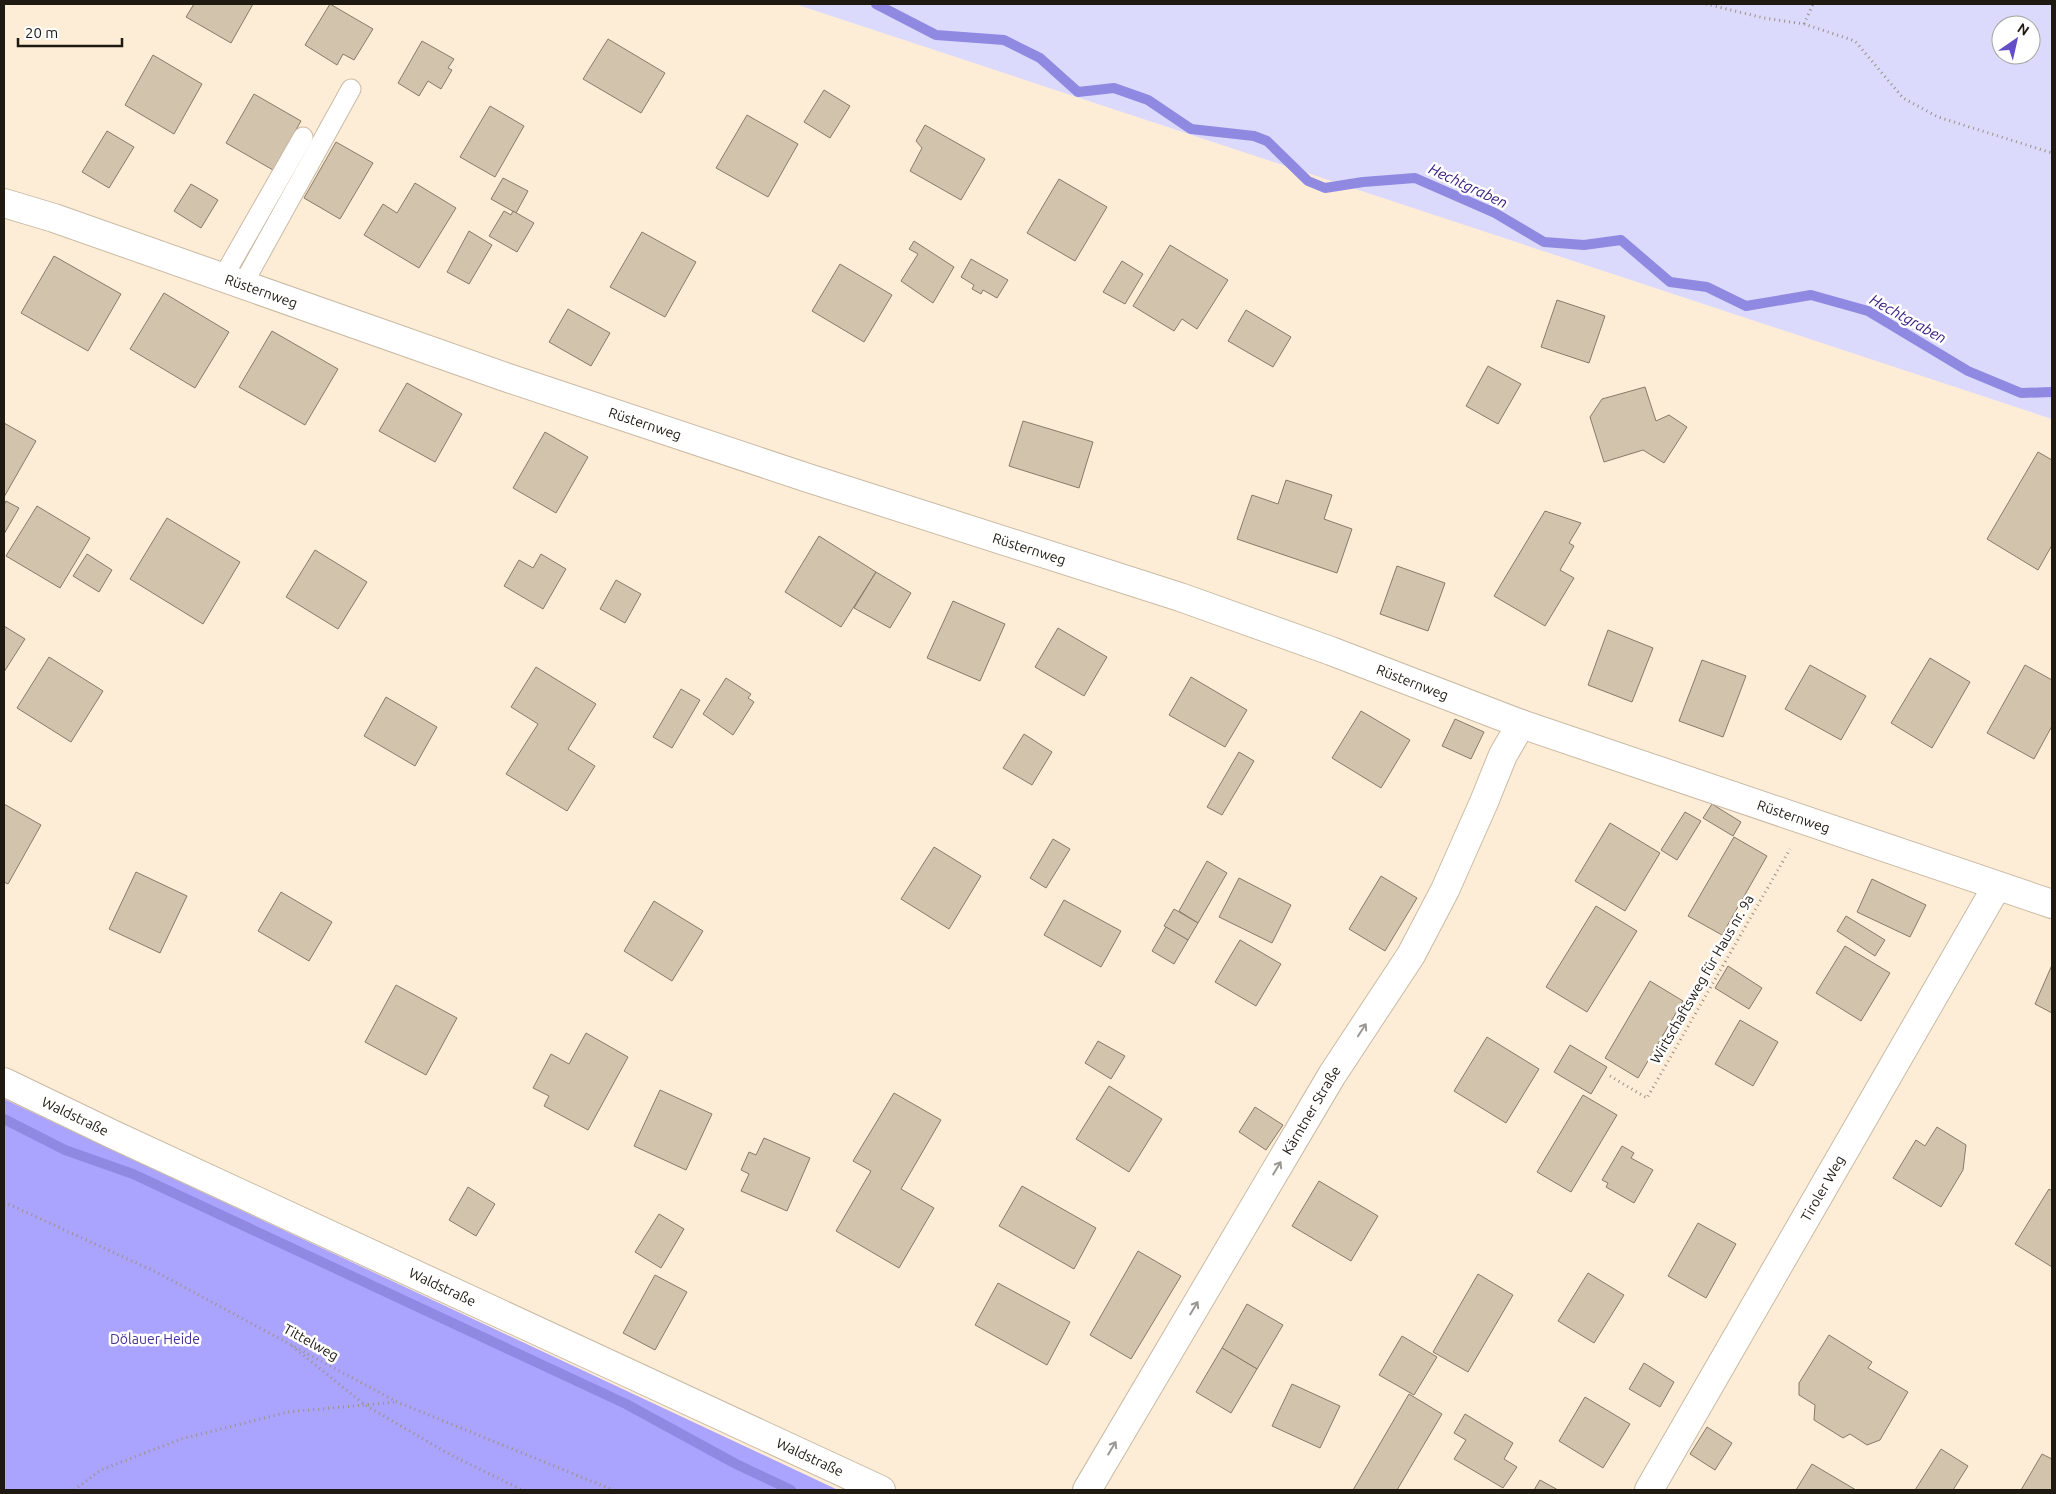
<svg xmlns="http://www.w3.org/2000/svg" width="2056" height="1494" font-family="Ubuntu,sans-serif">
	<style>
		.green { fill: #dbdafd; fill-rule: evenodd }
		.forest { fill: #aba4fe }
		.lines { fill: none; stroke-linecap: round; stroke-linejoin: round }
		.stream { stroke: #9089e1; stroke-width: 10 }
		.building { fill: #d2c3ad; stroke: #887b66 }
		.lane-casing { stroke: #c9baa4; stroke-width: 21 }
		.street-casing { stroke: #c9baa4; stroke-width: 30 }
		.secondary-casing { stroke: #c9baa4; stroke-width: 30 }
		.path { stroke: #9c9080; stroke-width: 3; stroke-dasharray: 1 4; stroke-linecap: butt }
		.lane { stroke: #fff; stroke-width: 19 }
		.street { stroke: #fff; stroke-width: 28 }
		.secondary { stroke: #fff; stroke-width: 28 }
		.oneway { stroke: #9a9894 }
		.labels { text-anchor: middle; stroke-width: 5; stroke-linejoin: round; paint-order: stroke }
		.street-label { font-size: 14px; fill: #1e1911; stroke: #fff }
		.park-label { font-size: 14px; fill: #483499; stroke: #fff }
		.water-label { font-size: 15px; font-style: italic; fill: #34187f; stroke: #fff }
	</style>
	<rect width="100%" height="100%" fill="#fdedd7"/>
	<path class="green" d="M795 4H2052V419ZM2001 25H2031V55H2001Z"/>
	<path class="forest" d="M4 1099 838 1490H4Z"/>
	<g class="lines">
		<g class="stream">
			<path d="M876 4 936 35 1004 40 1040 58 1078 92 1114 88 1148 100 1191 129 1254 136 1267 141 1308 181 1325 188 1363 182 1415 178 1495 213 1544 242 1584 245 1621 240 1670 282 1707 287 1746 306 1811 295 1868 311 1968 371 2021 393 2052 392"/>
			<path d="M4 1119 65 1150 133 1174 626 1404 736 1464 791 1490"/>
		</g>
	</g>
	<g class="building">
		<path d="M194 4H253L231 43 186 17Z"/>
		<path d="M330 4 373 29 354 60 343 54 337 65 305 45Z"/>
		<path d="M608 39 665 73 641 113 583 79Z"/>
		<path d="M422 41 454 59 448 68 452 70 441 89 428 81 419 96 398 83Z"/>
		<path d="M153 55 202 84 174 134 125 105Z"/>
		<path d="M824 90 850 106 830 138 804 122Z"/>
		<path d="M254 94 301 121 273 170 226 143Z"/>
		<path d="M490 106 524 126 495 177 460 157Z"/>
		<path d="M747 115 798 144 768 197 716 168Z"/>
		<path d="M925 125 985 159 961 200 910 171 922 148 916 141Z"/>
		<path d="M107 131 134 147 109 188 82 172Z"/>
		<path d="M336 142 373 163 340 219 304 198Z"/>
		<path d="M503 178 528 191 516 213 491 199Z"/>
		<path d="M1059 179 1107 207 1075 261 1027 233Z"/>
		<path d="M415 183 456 208 419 268 364 235 383 204 397 213Z"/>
		<path d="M191 184 218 200 201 228 174 211Z"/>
		<path d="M504 211 511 215 513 211 534 223 517 252 489 236Z"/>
		<path d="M469 231 492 245 469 284 447 272Z"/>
		<path d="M642 232 696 262 665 317 610 287Z"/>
		<path d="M914 241 954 267 933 303 901 281 918 254 909 249Z"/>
		<path d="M1170 245 1228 280 1197 329 1182 319 1174 331 1133 306Z"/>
		<path d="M54 256 121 294 88 351 21 313Z"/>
		<path d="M971 259 1008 280 997 298 983 290 981 294 972 289 974 285 961 277Z"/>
		<path d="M1122 261 1143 274 1125 304 1103 292Z"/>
		<path d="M840 264 892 295 864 342 812 311Z"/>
		<path d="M164 293 229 332 195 388 130 349Z"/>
		<path d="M1557 300 1605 316 1589 363 1541 347Z"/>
		<path d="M568 309 610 333 591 366 549 342Z"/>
		<path d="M1246 310 1291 337 1273 367 1228 341Z"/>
		<path d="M272 331 338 369 305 425 239 387Z"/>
		<path d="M1488 366 1521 384 1498 424 1466 406Z"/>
		<path d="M407 383 462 414 435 462 379 431Z"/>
		<path d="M1645 387 1656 421 1669 415 1687 427 1664 463 1643 450 1604 462 1590 417 1602 399Z"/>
		<path d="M1023 421 1093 442 1079 488 1009 466Z"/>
		<path d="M4 423 36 441 4 497Z"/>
		<path d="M545 432 588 457 556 513 513 488Z"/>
		<path d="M2038 452 2052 460V545L2038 570 1987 539Z"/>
		<path d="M1286 480 1332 495 1324 519 1352 529 1337 573 1237 539 1252 495 1278 504Z"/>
		<path d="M6 501 19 508 4 534V505Z"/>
		<path d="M37 506 90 538 60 588 6 556Z"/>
		<path d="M1545 511 1581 523 1569 543 1574 546 1560 570 1574 578 1545 626 1494 596Z"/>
		<path d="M167 518 240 562 203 624 130 579Z"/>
		<path d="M819 536 876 572 841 627 785 592Z"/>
		<path d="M315 550 367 582 338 629 286 597Z"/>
		<path d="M87 554 112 570 99 592 73 576Z"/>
		<path d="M541 554 566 569 543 609 504 586 519 560 533 568Z"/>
		<path d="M1397 566 1445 583 1428 631 1380 614Z"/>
		<path d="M876 572 911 593 890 628 854 608Z"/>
		<path d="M616 580 641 594 625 623 600 609Z"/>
		<path d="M953 601 1005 624 980 681 927 658Z"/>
		<path d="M4 626 25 639 4 672Z"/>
		<path d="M1058 628 1107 657 1084 696 1035 667Z"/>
		<path d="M1608 630 1653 648 1632 702 1588 685Z"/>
		<path d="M49 657 103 691 71 742 17 708Z"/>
		<path d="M1930 658 1970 682 1932 748 1891 723Z"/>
		<path d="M1702 660 1746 676 1723 737 1679 721Z"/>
		<path d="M1810 665 1866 696 1841 740 1785 709Z"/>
		<path d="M2025 665 2052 680V726L2034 759 1987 733Z"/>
		<path d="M536 667 596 704 568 749 595 766 567 811 506 774 538 724 511 707Z"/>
		<path d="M1191 677 1247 710 1225 747 1169 715Z"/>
		<path d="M726 678 751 694 748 698 754 702 733 735 703 714Z"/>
		<path d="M681 689 700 700 672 748 653 737Z"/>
		<path d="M386 697 437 727 415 766 364 736Z"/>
		<path d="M1361 711 1410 740 1381 788 1332 758Z"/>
		<path d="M1455 719 1484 732 1471 759 1442 746Z"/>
		<path d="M1024 734 1052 752 1032 785 1003 768Z"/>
		<path d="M1239 752 1254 761 1222 815 1207 807Z"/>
		<path d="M4 804 41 825 8 884 4 882Z"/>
		<path d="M1712 804 1741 822 1733 836 1703 818Z"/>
		<path d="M1685 812 1701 821 1677 860 1661 850Z"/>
		<path d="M1610 823 1660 853 1625 911 1575 881Z"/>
		<path d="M1734 837 1767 856 1722 935 1688 916Z"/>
		<path d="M1053 839 1070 849 1046 888 1030 878Z"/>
		<path d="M934 847 981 876 949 929 901 899Z"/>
		<path d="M1207 861 1227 873 1198 923 1179 911Z"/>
		<path d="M136 872 187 896 160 953 109 929Z"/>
		<path d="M1381 876 1417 898 1385 951 1349 929Z"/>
		<path d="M1239 878 1291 905 1272 943 1219 917Z"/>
		<path d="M1872 879 1926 905 1910 937 1857 912Z"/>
		<path d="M281 892 332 922 309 961 258 931Z"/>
		<path d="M1064 900 1121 931 1101 967 1044 935Z"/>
		<path d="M654 901 703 931 672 981 624 951Z"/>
		<path d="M1596 906 1637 931 1587 1012 1546 987Z"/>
		<path d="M1174 909 1198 923 1188 940 1164 926Z"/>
		<path d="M1846 916 1885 940 1875 956 1837 931Z"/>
		<path d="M1166 927 1188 940 1174 964 1152 951Z"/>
		<path d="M1240 940 1281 964 1256 1006 1215 982Z"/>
		<path d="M1845 946 1890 973 1861 1021 1816 993Z"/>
		<path d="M2052 965V1013L2035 1004Z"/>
		<path d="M1728 966 1762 988 1749 1009 1715 988Z"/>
		<path d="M1650 981 1683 1001 1638 1078 1605 1058Z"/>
		<path d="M396 985 457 1018 426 1075 365 1042Z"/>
		<path d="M1740 1020 1778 1042 1753 1086 1715 1064Z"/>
		<path d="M586 1033 628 1057 588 1130 544 1106 549 1096 533 1088 551 1054 569 1064Z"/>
		<path d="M1487 1037 1539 1069 1506 1123 1454 1091Z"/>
		<path d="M1098 1041 1125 1056 1111 1079 1085 1063Z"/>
		<path d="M1570 1045 1607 1067 1591 1094 1554 1072Z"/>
		<path d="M1109 1086 1162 1119 1129 1172 1076 1139Z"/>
		<path d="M660 1090 712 1114 686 1170 634 1146Z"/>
		<path d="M894 1093 941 1120 901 1189 934 1208 899 1268 836 1231 871 1171 853 1161Z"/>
		<path d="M1583 1095 1617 1115 1571 1192 1537 1172Z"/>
		<path d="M1255 1107 1283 1125 1266 1150 1239 1132Z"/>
		<path d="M1937 1127 1966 1145 1963 1170 1941 1207 1893 1178 1916 1140 1925 1146Z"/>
		<path d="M764 1138 810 1158 787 1211 741 1191 749 1174 741 1170 749 1152 756 1155Z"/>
		<path d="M1622 1146 1634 1153 1631 1158 1653 1170 1634 1203 1606 1187 1608 1183 1602 1180Z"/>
		<path d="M1319 1181 1378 1216 1351 1261 1292 1226Z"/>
		<path d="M1022 1186 1096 1228 1074 1269 999 1226Z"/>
		<path d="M468 1187 495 1204 476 1236 449 1220Z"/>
		<path d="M2049 1189 2052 1191V1267L2015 1244Z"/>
		<path d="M659 1214 684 1229 661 1268 635 1252Z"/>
		<path d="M1698 1223 1736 1244 1706 1298 1668 1276Z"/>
		<path d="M1138 1251 1181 1276 1131 1359 1090 1335Z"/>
		<path d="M1588 1273 1624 1295 1594 1343 1558 1321Z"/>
		<path d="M1478 1274 1513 1295 1468 1372 1433 1352Z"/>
		<path d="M655 1275 687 1292 655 1350 623 1333Z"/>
		<path d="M998 1283 1070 1322 1047 1365 975 1325Z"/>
		<path d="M1247 1304 1283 1325 1257 1369 1222 1348Z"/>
		<path d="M1829 1335 1872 1362 1868 1368 1908 1392 1880 1440 1867 1445 1850 1434 1843 1438 1814 1420 1815 1405 1799 1395V1383Z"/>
		<path d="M1402 1336 1437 1357 1414 1395 1379 1375Z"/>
		<path d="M1222 1348 1257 1369 1231 1413 1196 1392Z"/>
		<path d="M1644 1363 1674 1382 1660 1407 1629 1389Z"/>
		<path d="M1292 1384 1340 1406 1320 1448 1272 1426Z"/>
		<path d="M1409 1394 1442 1414 1397 1490H1353Z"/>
		<path d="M1585 1397 1630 1424 1603 1468 1559 1441Z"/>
		<path d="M1465 1414 1513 1443 1504 1459 1517 1467 1503 1488 1454 1459 1466 1440 1454 1433Z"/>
		<path d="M1707 1427 1732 1443 1715 1470 1690 1454Z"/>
		<path d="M1941 1449 1968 1466 1953 1490H1915Z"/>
		<path d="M2042 1454 2052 1459V1490H2021Z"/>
		<path d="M1812 1464 1856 1490H1796Z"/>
		<path d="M1540 1480 1558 1490H1534Z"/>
	</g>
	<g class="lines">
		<g class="lane-casing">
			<g id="lane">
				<path d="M223 277 303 137"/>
				<path d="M243 284 351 89"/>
			</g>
		</g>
		<g class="street-casing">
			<g id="street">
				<path id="s1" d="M4 203 54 218 508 378 808 478 1180 597 1331 651 1521 724 2052 904"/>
				<path id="s2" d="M1087 1490 1332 1075 1411 955 1445 890 1484 802 1503 755 1521 724"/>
				<path id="s3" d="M1649 1490 1997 886"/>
			</g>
		</g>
		<g class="secondary-casing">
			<g id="secondary">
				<path id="s4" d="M4 1082 112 1134 881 1490"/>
			</g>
		</g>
		<g class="path">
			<path d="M1706 4 1764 18 1804 24 1855 41 1903 98 1938 117 2052 153"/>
			<path d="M1804 24 1813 4"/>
			<path d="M1610 1076 1647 1098 1790 849"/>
			<path d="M4 1202 158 1273 397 1402 613 1490"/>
			<path d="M292 1346 365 1405 449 1454 522 1490"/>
			<path d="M74 1490 101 1470 181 1439 288 1412 397 1402"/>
		</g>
		<use href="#lane" class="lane"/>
		<use href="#street" class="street"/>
		<use href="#secondary" class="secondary"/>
	</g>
	<defs><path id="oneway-shaft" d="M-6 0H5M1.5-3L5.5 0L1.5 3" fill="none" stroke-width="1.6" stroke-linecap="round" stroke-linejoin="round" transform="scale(1.25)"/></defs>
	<g class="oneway">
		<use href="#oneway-shaft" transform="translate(1362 1030) rotate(-57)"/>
		<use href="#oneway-shaft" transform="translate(1277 1168) rotate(-59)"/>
		<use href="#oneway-shaft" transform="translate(1194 1308) rotate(-59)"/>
		<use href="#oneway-shaft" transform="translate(1112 1448) rotate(-59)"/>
	</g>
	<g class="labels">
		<g class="street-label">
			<text dy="5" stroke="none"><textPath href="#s1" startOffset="272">Rüsternweg</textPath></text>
			<text dy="5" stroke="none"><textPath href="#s1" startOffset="678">Rüsternweg</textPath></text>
			<text dy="5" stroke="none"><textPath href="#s1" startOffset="1082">Rüsternweg</textPath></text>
			<text dy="5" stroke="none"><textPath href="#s1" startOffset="1488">Rüsternweg</textPath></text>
			<text dy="5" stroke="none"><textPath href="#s1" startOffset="1892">Rüsternweg</textPath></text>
			<text transform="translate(1702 979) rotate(-60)" y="5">Wirtschaftsweg für Haus nr. 9a</text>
			<text dy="5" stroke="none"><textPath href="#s2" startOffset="441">Kärntner Straße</textPath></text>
			<text dy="5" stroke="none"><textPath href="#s4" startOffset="79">Waldstraße</textPath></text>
			<text dy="5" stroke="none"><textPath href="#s3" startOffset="348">Tiroler Weg</textPath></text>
			<text dy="5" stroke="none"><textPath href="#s4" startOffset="484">Waldstraße</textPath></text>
			<text transform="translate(311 1342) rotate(29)" y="5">Tittelweg</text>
			<text dy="5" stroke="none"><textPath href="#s4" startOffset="889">Waldstraße</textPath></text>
		</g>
		<g class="park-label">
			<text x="155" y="1344">Dölauer Heide</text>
		</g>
		<g class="water-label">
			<text transform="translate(1468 186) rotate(25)" y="5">Hechtgraben</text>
			<text transform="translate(1908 319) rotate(29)" y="5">Hechtgraben</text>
		</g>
	</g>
	<rect width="2056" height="1494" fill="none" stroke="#1e1911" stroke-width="10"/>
	<g transform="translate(2016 40) rotate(34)"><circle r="24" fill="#ffffff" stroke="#a5a3a0"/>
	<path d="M0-4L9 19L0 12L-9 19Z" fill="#634ec7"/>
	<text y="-8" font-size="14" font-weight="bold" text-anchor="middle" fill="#1e1911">N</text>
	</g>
	<path d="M18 38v8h104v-8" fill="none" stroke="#1e1911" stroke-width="2.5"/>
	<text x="25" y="38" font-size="15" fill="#1e1911" stroke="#ffffff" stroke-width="4" paint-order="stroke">20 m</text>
</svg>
